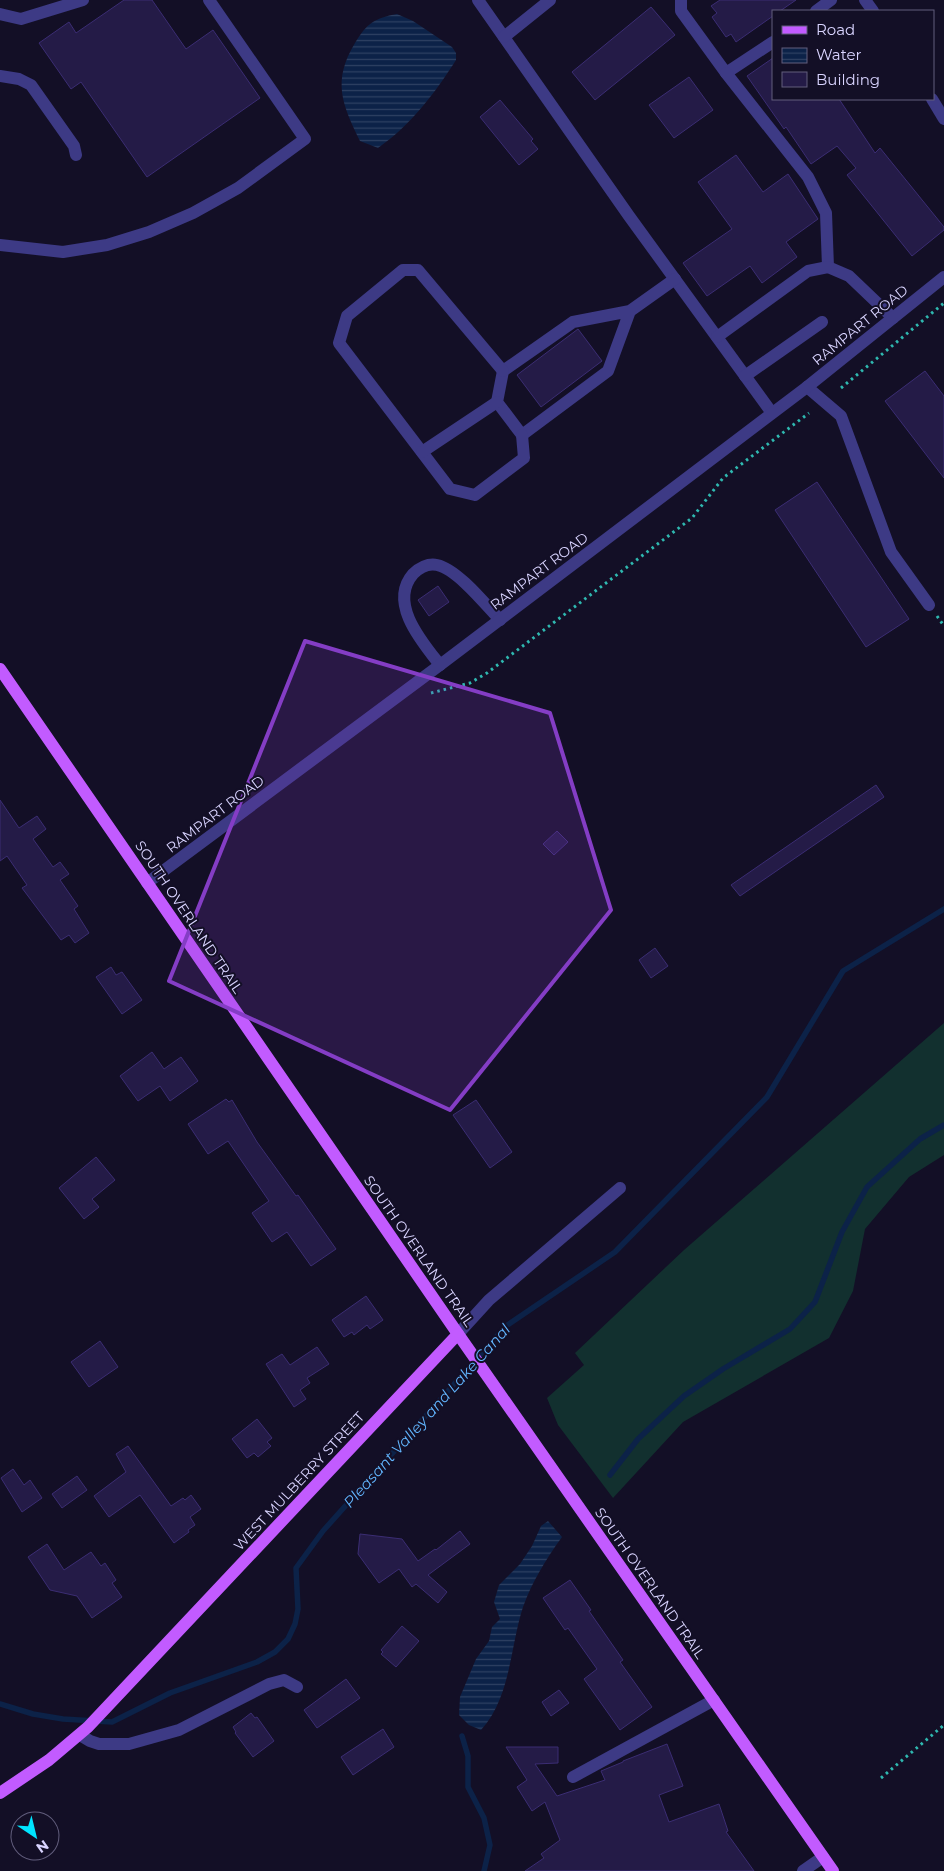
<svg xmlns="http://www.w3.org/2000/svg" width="944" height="1871" font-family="Montserrat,sans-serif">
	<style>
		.grass { fill: #12302f }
		.water { fill: url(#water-rules) }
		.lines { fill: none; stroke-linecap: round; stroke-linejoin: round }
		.stream { stroke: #0c2248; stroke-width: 5.5 }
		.building { fill: #241b47; stroke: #3b2d73 }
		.path { stroke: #2fb8b0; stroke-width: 3; stroke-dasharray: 2.5 4; stroke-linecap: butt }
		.minor { stroke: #3d3a85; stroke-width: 12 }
		.major { stroke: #c25bff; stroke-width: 12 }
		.marked { fill: #843dc5; fill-opacity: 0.2; stroke: #843dc5; stroke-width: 4; stroke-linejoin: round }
		.labels { text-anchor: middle; stroke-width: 4; stroke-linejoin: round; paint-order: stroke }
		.street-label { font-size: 14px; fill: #d9d4ff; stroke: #130f26 }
		.water-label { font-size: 15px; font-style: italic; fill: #62b6ff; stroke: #130f26 }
	</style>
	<defs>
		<pattern id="water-rules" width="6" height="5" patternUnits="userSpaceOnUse" patternTransform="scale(1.25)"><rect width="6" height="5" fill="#0c2248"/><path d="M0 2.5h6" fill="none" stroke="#2f4163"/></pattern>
	</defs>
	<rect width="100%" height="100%" fill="#130f26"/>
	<path class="grass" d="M944 1023V1155L909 1177 865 1229 853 1291 829 1338 683 1422 613 1498 558 1425 547 1398 584 1365 575 1353 684 1250Z"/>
	<g class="water">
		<path d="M397 14 413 21 452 47 456 53V60C435 93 411 125 378 148L360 141C342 104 332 81 355 43 367 23 375 18 397 14Z"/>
		<path d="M548 1521 562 1537C546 1559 532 1582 523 1607 510 1647 511 1697 481 1730L469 1725 459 1715 460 1697 476 1659 489 1641 492 1627 500 1619 494 1602 499 1585 520 1564 532 1546 541 1526Z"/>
	</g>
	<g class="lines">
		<g class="stream">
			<path d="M610 1475 638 1439 684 1396 723 1369 790 1329 815 1302 842 1232 867 1187 920 1139 944 1125"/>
			<path d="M0 1704 33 1714 63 1719 112 1722 170 1693 257 1662 275 1652 288 1639 295 1624 298 1609 296 1568 323 1531 506 1326 615 1252 767 1097 843 971 944 909"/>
			<path d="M462 1736 468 1756V1787L484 1818 490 1845 484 1871"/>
		</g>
	</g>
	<g class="building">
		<path d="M124 0H152L186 49 213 30 260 98 147 177 81 82 71 89 39 43 69 22 76 33Z"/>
		<path d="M720 0H796L780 11H773V16L736 42 731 34 726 37 712 17 717 13 711 6Z"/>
		<path d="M651 7 675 35 595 100 572 72Z"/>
		<path d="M773 58V99H839L875 153 880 148 944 227V230L912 256 847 175 856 168 837 146 811 164 786 127 784 129 747 76Z"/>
		<path d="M689 77 713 110 674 138 649 105Z"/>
		<path d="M500 100 533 139 531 141 538 149 519 165 480 117Z"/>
		<path d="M736 155 763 192 788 174 818 219 786 242 797 257 762 283 750 266 707 296 683 263 732 229 698 182Z"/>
		<path d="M578 329 602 361 541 407 517 375Z"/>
		<path d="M925 371 944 396V478L885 401Z"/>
		<path d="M817 482 909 619 866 647 775 510Z"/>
		<path d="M438 586 449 602 429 616 418 600Z"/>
		<path d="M876 785 884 797 740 896 731 885Z"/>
		<path d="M0 800 19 828 37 816 46 829 33 839 53 867 60 862 69 874 60 880 78 906 74 909 89 933 75 943 69 935 61 940 22 888 27 885 7 856 0 861Z"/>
		<path d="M557 831 568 842 554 855 543 844Z"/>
		<path d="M655 948 668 966 651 978 639 960Z"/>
		<path d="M111 967 116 975 122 972 142 1000 122 1014 96 977Z"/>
		<path d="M152 1052 164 1069 181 1057 198 1081 170 1101 160 1086 138 1101 120 1076Z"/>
		<path d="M226 1099 229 1102 232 1100 257 1142 296 1196 298 1195 336 1249 311 1266 287 1232 272 1242 252 1213 269 1201 228 1141 208 1154 188 1124Z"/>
		<path d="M476 1100 512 1152 490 1168 453 1115Z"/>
		<path d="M96 1157 115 1180 92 1199 99 1207 84 1219 59 1188Z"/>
		<path d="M366 1296 383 1320 370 1329 367 1325 354 1335 352 1332 344 1337 332 1320Z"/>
		<path d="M100 1341 118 1367 89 1387 71 1362Z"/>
		<path d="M317 1347 329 1364 307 1378 310 1383 300 1390 306 1399 294 1407 266 1364 282 1354 290 1365Z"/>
		<path d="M257 1419 272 1438 267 1442 271 1446 258 1457 254 1453 247 1458 232 1439Z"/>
		<path d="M128 1446 171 1506 183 1498 185 1500 191 1495 201 1509 190 1517 195 1525 188 1530 189 1532 174 1543 140 1495 109 1517 94 1496 126 1472 116 1454Z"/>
		<path d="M13 1469 24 1485 30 1480 42 1498 22 1512 1 1478Z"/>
		<path d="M77 1476 87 1490 62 1508 52 1494Z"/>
		<path d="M460 1531 470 1544 428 1575 447 1592 438 1603 416 1584 412 1587 399 1569 379 1583 358 1554 360 1534 402 1539 418 1561 435 1549 436 1550Z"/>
		<path d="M47 1544 64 1570 91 1552 101 1566 105 1563 116 1580 112 1583 122 1597 92 1618 77 1596 50 1590 28 1557Z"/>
		<path d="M570 1580 591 1610 589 1611 623 1660 620 1662 652 1707 620 1730 584 1679 597 1669 568 1628 565 1630 543 1598Z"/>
		<path d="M402 1626 419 1641 396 1667 381 1654 383 1652 381 1650Z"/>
		<path d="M346 1679 360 1698 317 1728 304 1710Z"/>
		<path d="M559 1690 569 1703 551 1716 542 1702Z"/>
		<path d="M251 1713 255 1718 257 1717 274 1741 253 1757 235 1733 236 1732 233 1727Z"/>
		<path d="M383 1729 394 1747 353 1775 341 1757Z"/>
		<path d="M667 1744 683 1786 659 1795 669 1822 719 1804 728 1831 726 1832 754 1871H525L544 1858 541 1854 560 1840 545 1802 532 1811 517 1787 527 1780 506 1747H558V1763L535 1764 557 1796 605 1780 601 1771 623 1762V1761Z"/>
	</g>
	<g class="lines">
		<g class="path">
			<path d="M841 388 944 303"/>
			<path d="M937 616 944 626"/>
			<path d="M431 693 470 683 487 673 692 518 723 478 809 413"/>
			<path d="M881 1778 944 1725"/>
		</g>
		<g class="minor">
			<path d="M478 0 629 216 772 413"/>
			<path d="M681 0V11L726 73 773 42"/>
			<path d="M865 0 873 11"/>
			<path d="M816 11 831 0"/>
			<path d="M0 14 21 19 83 0"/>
			<path d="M504 37 550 0"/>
			<path d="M726 73 808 177 826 213 828 267"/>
			<path d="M0 76 19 79 31 85 74 146 76 155"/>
			<path d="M932 99 944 119"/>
			<path d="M0 245 63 252 107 245 149 232 193 213 238 188 305 139 209 0"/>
			<path d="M630 311 573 322 503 371 497 402 522 435 608 371 630 311 675 279"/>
			<path d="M717 337 808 271 828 267 849 276 893 318"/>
			<path d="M503 371 418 270H403L347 316 339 343 450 489 475 495 524 458 522 435"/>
			<path d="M745 376 822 322"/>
			<path d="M807 387 841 416 891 552 929 605"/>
			<path d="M422 452 497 402"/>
			<path d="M440 665C422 642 388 603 413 574 419 568 428 563 437 565 457 569 486 605 500 620"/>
			<path d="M147 883 440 665 807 387 944 277"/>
			<path d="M458 1334 489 1300 620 1188"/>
			<path d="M80 1735 90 1741 99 1744H129L179 1730 269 1684 284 1680 297 1687"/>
			<path d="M573 1777 714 1700"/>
			<path d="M803 1871 823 1857"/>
		</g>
		<g class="major">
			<path d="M0 669 458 1334 833 1871"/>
			<path d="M0 1793 49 1760 88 1727 458 1334"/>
		</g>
	</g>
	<path class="marked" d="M305 641 550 713 611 910 450 1110 169 981Z"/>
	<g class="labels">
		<g class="street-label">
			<text transform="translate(860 325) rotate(-39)" y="5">RAMPART ROAD</text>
			<text transform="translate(539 571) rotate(-37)" y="5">RAMPART ROAD</text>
			<text transform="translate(215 814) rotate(-37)" y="5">RAMPART ROAD</text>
			<text transform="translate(189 917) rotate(56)" y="5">SOUTH OVERLAND TRAIL</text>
			<text transform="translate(419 1251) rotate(55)" y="5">SOUTH OVERLAND TRAIL</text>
			<text transform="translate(299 1481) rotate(-47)" y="5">WEST MULBERRY STREET</text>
			<text transform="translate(650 1583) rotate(55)" y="5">SOUTH OVERLAND TRAIL</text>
		</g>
		<g class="water-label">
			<text transform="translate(427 1416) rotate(-48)" y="5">Pleasant Valley and Lake Canal</text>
		</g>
	</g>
	<rect x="772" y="10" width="162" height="90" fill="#130f26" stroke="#625e7d"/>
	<rect x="782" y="26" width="25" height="8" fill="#c25bff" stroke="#625e7d"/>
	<text x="816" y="35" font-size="15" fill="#d9d4ff">Road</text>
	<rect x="782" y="48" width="25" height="15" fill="url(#water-rules)" stroke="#625e7d"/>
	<text x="816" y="60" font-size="15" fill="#d9d4ff">Water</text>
	<rect x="782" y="72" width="25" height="15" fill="#241b47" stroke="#625e7d"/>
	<text x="816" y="85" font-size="15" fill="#d9d4ff">Building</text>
	<g transform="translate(35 1836) rotate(145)"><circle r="24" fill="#130f26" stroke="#625e7d"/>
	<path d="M0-4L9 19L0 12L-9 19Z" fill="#00e5ff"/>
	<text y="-8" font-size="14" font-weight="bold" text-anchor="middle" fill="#d9d4ff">N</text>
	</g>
</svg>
